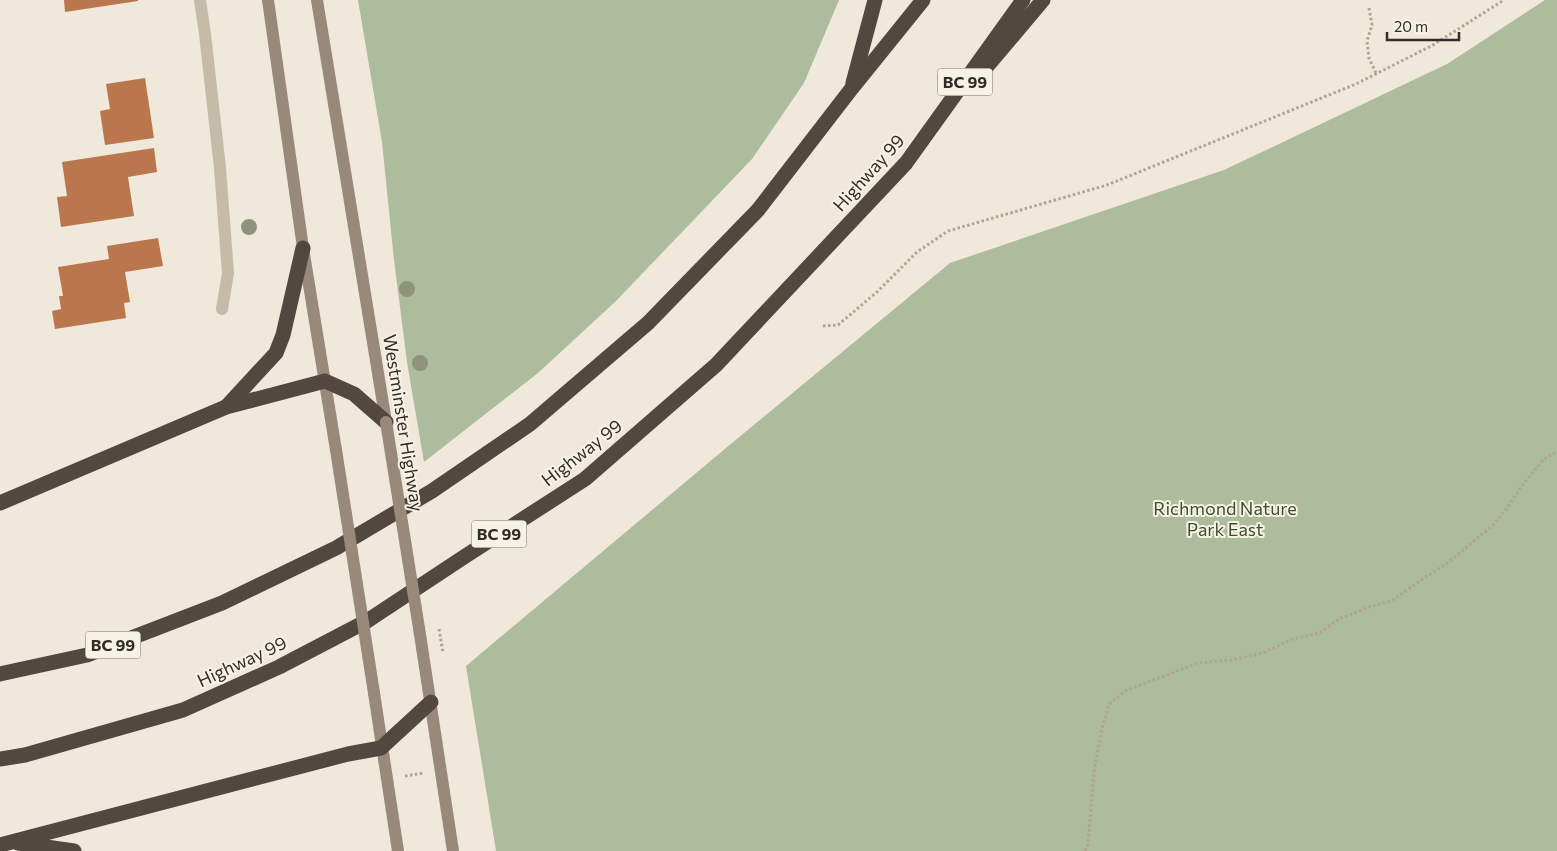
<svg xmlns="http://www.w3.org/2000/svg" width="1557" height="851" font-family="Commissioner,sans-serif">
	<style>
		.green { fill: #adbc9c }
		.building { fill: #ba774d }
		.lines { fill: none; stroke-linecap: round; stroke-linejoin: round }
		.path { stroke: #b1a492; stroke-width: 3; stroke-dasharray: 2.5 2.5; stroke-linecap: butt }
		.minor { stroke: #c6baa8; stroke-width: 12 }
		.secondary { stroke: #99897a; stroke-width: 12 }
		.motorway { stroke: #53483f; stroke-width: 15 }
		.path-bridge { stroke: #b1a492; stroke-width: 3; stroke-dasharray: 2.5 2.5; stroke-linecap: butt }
		.secondary-bridge { stroke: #99897a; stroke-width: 12 }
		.tree { fill: #8e947c }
		.labels { text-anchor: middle; stroke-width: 4; stroke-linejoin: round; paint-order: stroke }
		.shield { fill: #f7f2e6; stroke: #6e6860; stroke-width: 1 }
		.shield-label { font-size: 16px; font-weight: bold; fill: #332d27 }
		.street-label { font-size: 18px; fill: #332d27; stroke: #f7f2e6 }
		.park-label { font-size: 18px; fill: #3e4f2e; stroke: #f7f2e6 }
	</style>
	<rect width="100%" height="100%" fill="#efe8db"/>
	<g class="green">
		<path d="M358 0H839L804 83 752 159 616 301 538 373 424 462 407 362 394 260 382 142Z"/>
		<path d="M1545 0H1557V851H496L466 666 726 448 950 263 1224 170 1447 64Z"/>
	</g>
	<g class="building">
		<path d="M64 0H138V1L65 12Z"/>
		<path d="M145 78 154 138 105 145 100 111 110 109 106 84Z"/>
		<path d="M154 148 157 172 128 177 134 216 61 227 57 197 67 196 62 162Z"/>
		<path d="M158 238 163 266 125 272 130 302 124 303 126 318 55 329 52 311 61 309 59 296H63L58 267 109 259 107 246Z"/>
	</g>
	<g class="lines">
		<g class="path">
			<path d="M1369 8 1372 25 1367 41 1369 58 1376 73"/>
			<path d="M823 326 838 325 877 292 917 252 948 231 1107 185 1356 84 1433 45 1504 0"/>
			<path d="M405 776 424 773"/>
			<path d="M1085 851 1088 844 1094 772 1101 732 1109 704 1127 690 1198 663 1231 660 1263 653 1290 640 1319 633 1339 619 1369 607 1393 600 1418 582 1446 564 1492 526 1506 510 1521 487 1544 459 1557 451"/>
		</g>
		<path class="minor" d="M200 0 205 34 220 168 228 273 222 309"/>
		<g class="secondary">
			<path d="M268 0 303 248 336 450"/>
			<path d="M317 0 386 422"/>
			<path d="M419 628 453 851"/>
			<path d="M374 693 398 851"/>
		</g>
		<g class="motorway">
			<path d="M984 70 1043 0"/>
			<path d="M853 83 875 0"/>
			<path d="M226 407 276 353 283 335 303 248"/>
			<path d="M0 503 226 407 325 381 354 394 386 422"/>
			<path d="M0 674 87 655 222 603 336 548 432 491 530 424 648 323 758 210 852 88 923 0"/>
			<path d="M0 759 25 755 183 710 279 667 367 621 467 555 585 479 716 365 906 163 1023 0"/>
			<path d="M18 843 74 851"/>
			<path d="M0 845 348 754 381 748 431 702"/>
		</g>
		<path class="path-bridge" d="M439 629 443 653"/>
		<g class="secondary-bridge">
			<path d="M386 422 419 628"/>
			<path d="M336 450 374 693"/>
		</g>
	</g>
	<g class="tree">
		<circle cx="249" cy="227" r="8"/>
		<circle cx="407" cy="289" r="8"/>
		<circle cx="420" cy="363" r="8"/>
	</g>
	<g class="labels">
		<g class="shield">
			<rect x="937.5" y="68.5" width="55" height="27" rx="4"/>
			<rect x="471.5" y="520.5" width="55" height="27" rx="4"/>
			<rect x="85.5" y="631.5" width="55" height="27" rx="4"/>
		</g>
		<g class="shield-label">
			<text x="965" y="88">BC 99</text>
			<text x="499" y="540">BC 99</text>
			<text x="113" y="651">BC 99</text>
		</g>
		<g class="street-label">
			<text transform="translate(869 173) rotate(-48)" y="6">Highway 99</text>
			<text transform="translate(403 423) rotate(81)" y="6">Westminster Highway</text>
			<text transform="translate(582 453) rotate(-38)" y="6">Highway 99</text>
			<text transform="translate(242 662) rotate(-25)" y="6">Highway 99</text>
		</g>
		<g class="park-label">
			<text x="1225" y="515">Richmond Nature<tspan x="1225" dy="21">Park East</tspan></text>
		</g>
	</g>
	<path d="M1387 32v8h72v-8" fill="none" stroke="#332d27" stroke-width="2.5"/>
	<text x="1394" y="32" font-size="15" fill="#332d27" stroke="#f7f2e6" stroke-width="4" paint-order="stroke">20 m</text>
</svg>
